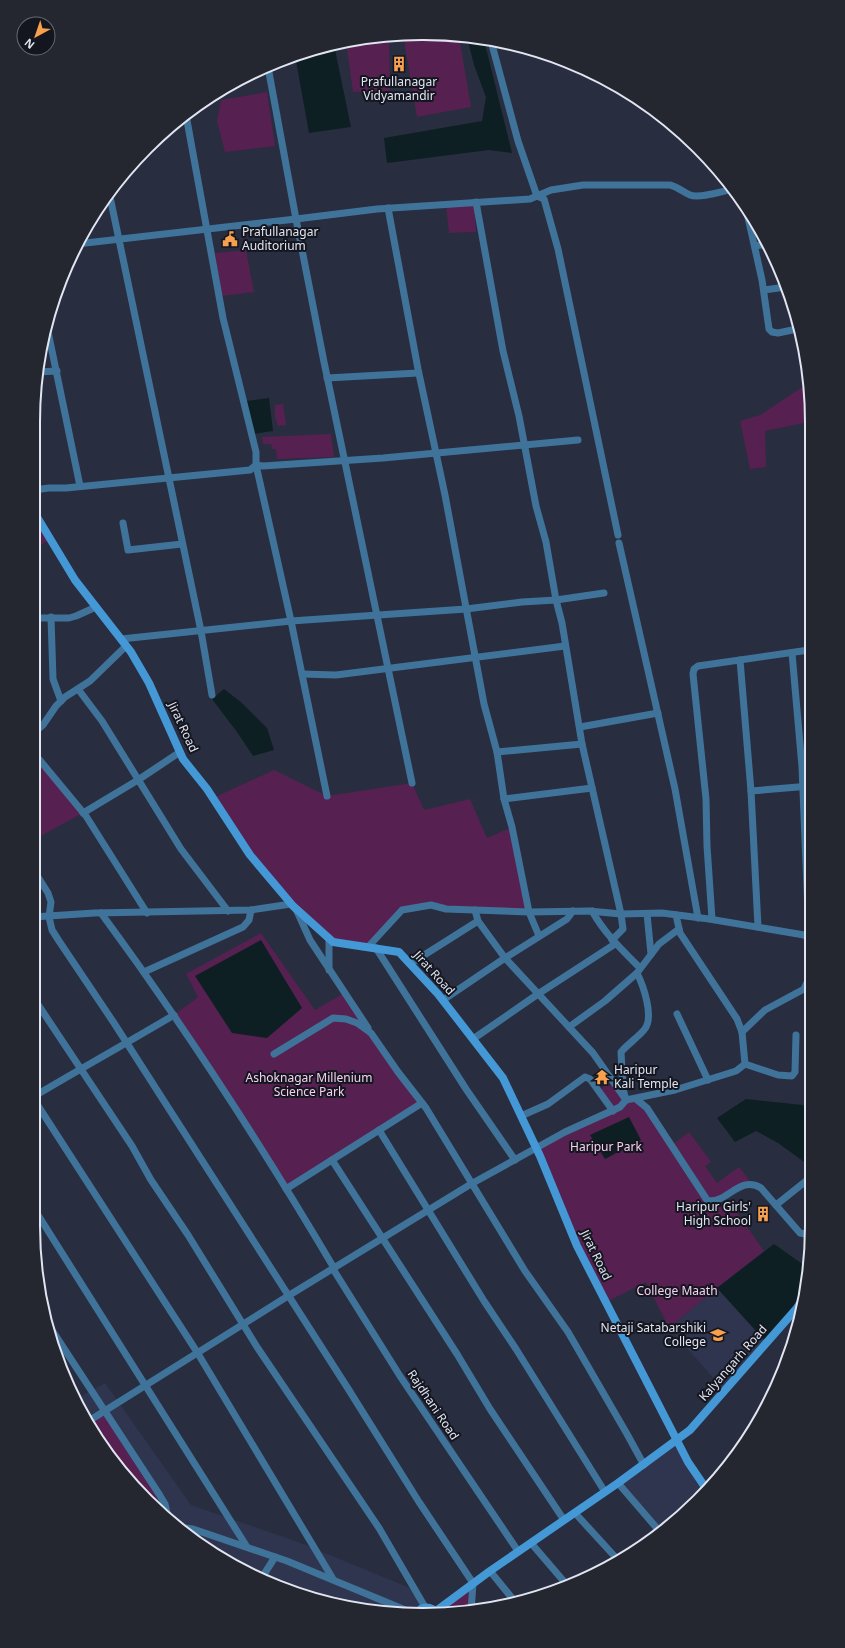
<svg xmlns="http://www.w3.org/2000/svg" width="845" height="1648" font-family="'Noto Sans',sans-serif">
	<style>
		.built { fill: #2f354e }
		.green { fill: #562150 }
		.water { fill: #0e1f23 }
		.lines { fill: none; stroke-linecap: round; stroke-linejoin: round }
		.street { stroke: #407399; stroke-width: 7 }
		.secondary { stroke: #4398d5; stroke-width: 8 }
		.labels { text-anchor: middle; stroke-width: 4; stroke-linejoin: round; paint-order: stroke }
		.poi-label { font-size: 12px; fill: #e1e5f1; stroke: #14161f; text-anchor: start }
		.street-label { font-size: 12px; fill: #e1e5f1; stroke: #14161f }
		.park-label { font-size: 12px; fill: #f7d0f0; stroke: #14161f }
		.rim { fill: none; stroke: #e1e5f1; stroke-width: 2 }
	</style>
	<rect width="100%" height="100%" fill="#282d40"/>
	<g class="built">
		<path d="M717 1288 767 1343 725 1391 669 1328Z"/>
		<path d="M105 1383 191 1505 298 1542 415 1590 433 1613 397 1614 346 1607 273 1585 206 1549 166 1518 114 1463 85 1420 76 1399Z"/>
		<path d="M677 1441 707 1490 698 1501 660 1534 618 1483Z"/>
	</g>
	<g class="green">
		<path d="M448 34 459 36 471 107 417 117 403 35Z"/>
		<path d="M371 36H389L390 91 353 92 346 42Z"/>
		<path d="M267 92 275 146 225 152 217 121 221 100Z"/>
		<path d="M474 205 476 232 449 233 446 206Z"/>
		<path d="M246 250 254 292 222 296 215 253Z"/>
		<path d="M809 386V422L765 431 766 467 750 469 740 421 760 415 801 388Z"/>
		<path d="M283 404 286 425 278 426 275 416V405Z"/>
		<path d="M331 434 334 457 277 459 276 449H272L271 444H263L262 437Z"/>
		<path d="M34 512 50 539 34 550Z"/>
		<path d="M33 752 83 813 33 840Z"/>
		<path d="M274 770 327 796 412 783 424 810 470 799 487 838 512 827 529 912 431 905 402 910 368 947 333 942 279 890 213 798Z"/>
		<path d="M261 933 315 1010 344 993 422 1103 286 1189 174 1015 198 997 186 974Z"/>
		<path d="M615 1085 626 1100 636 1099 672 1145 689 1132 711 1162 705 1166 717 1183 739 1167 752 1184 711 1201 733 1207 764 1251 717 1288 669 1328 646 1282 606 1302 536 1148 612 1111 599 1092 604 1086Z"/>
		<path d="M106 1411 161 1497 151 1502 114 1463 87 1422Z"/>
		<path d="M473 1583 471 1612 436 1613Z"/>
	</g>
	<g class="water">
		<path d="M467 37 484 40 512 153 489 150 387 163 384 138 482 121 486 97 474 65Z"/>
		<path d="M334 45 351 127 309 133 295 55Z"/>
		<path d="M269 398 273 431 252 434 247 401Z"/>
		<path d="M224 689 242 703 267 728 274 750 253 756 237 732 212 699Z"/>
		<path d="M261 940 302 1008 267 1038 232 1033 195 976Z"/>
		<path d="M746 1099 803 1105 811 1113V1167L778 1143 756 1131 735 1142 717 1118Z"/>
		<path d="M629 1117 641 1140 605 1159 590 1135Z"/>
		<path d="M774 1244 808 1268 804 1292 797 1308 767 1343 717 1288Z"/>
	</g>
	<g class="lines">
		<g class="street">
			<path d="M491 41 518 141 537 196 544 199 558 249 618 535"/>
			<path d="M268 67 296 219 377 209 530 199 551 190 583 185H670C678 187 683 192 690 195 699 199 723 191 733 189"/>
			<path d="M109 192 201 631 212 695"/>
			<path d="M476 202 503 351 519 416 536 506 546 542 556 600 562 623 582 744 621 914 623 929 612 940"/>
			<path d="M388 208 418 369 445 495 484 704 497 752 504 799 512 827 529 912 539 936"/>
			<path d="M747 213 762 280 769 329 772 332 778 333 797 329"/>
			<path d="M77 244 296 219 324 362 412 783"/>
			<path d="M755 246 766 244"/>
			<path d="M764 290 786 287"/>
			<path d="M46 322 80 486"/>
			<path d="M38 372 57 371"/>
			<path d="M327 378 418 373"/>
			<path d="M34 490 49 488H66L250 470 256 465V452L223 318 186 115"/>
			<path d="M123 523 128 550 182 544"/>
			<path d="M619 543 675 789 698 918"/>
			<path d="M51 617 53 679 61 701"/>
			<path d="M34 618H69L76 616 96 607"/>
			<path d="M121 639 291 621 466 609 522 602 556 600 604 593"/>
			<path d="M792 653 802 767 809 936"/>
			<path d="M740 660 751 791 758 927"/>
			<path d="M302 674 336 675 565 646"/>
			<path d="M78 689 102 721 181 849 228 911"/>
			<path d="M580 727 658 713"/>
			<path d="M33 734 43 725 56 706 65 697 90 681 126 646"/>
			<path d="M33 752 86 816 147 913"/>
			<path d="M497 752 582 744"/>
			<path d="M751 791 810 786"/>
			<path d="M327 796 291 621 256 465 263 466 383 458 578 440"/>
			<path d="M504 799 592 788"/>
			<path d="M83 813 138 780 180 752"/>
			<path d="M33 869 48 893 51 902 49 917 52 930 59 941 114 1023 347 1387 419 1502 473 1583 471 1612"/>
			<path d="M296 909 310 940 368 1028"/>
			<path d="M475 910 478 921 505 958 593 1053 626 1100 675 1090 736 1071 745 1064 742 1032 737 1019 680 933 676 915"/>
			<path d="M592 911C605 934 622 950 640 968"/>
			<path d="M101 913C185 1027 262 1146 334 1268"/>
			<path d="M647 914 651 954"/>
			<path d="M33 917 95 913 251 910 291 904"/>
			<path d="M712 919 707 846 706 799 693 674 694 669 698 666 809 650"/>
			<path d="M806 935 810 947"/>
			<path d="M368 947 402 910 431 905 446 909 529 912 589 911 621 914 662 913 709 919 810 936"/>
			<path d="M376 948 466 1089 515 1160"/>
			<path d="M410 964 478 921"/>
			<path d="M329 970V938"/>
			<path d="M144 972 243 927 249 920 251 910"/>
			<path d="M33 997 132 1146 151 1180 188 1235 257 1347 379 1528 425 1607"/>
			<path d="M443 1000 505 958 567 919 573 911"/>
			<path d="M677 1014 708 1080"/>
			<path d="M569 1027 605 1001 637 973"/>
			<path d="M742 1032 765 1010 804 989 810 976"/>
			<path d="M473 1039 538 994 615 944"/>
			<path d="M274 1054 333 1018 346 1019 357 1023 371 1033 398 1072 426 1108 525 1271 568 1332 627 1434 644 1465"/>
			<path d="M745 1064 778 1075 792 1076 795 1072 796 1035"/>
			<path d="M33 1097C80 1069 127 1043 174 1015"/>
			<path d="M33 1098 197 1352 333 1579"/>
			<path d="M636 1099 647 1108 707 1200C725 1206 740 1174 761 1188L800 1233 811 1235"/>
			<path d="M521 1116 548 1104 585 1077 590 1079 613 1111"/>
			<path d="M379 1130 484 1301 516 1349 605 1492"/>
			<path d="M332 1160 457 1354 490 1409 564 1520"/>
			<path d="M286 1189 422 1103"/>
			<path d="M776 1205 806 1181"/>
			<path d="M33 1207 247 1547"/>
			<path d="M333 1269 400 1376 518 1551"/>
			<path d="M46 1321 159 1494 165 1504 169 1521"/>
			<path d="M87 1422 288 1296 471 1184 565 1132 620 1107 626 1100 623 1089 621 1052C628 1044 637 1038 644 1030 655 1018 643 985 637 973L659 944 679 929"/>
			<path d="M618 1483 661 1533"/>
			<path d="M575 1513 618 1560"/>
			<path d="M177 1527 193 1529 287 1561 415 1614"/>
			<path d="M531 1543 567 1585"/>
			<path d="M490 1571 516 1603"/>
			<path d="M261 1579 275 1557"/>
		</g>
		<g class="secondary">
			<path d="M34 512 75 580 131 652 149 683 183 759 207 789 250 855 293 906 333 942 399 952 438 994 503 1078 540 1156 577 1246 688 1462 707 1490"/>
			<path d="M811 1253V1250"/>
			<path d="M436 1611 490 1571 618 1483 690 1430 797 1308 804 1297"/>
			<path d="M416 1614C422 1605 431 1606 437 1613"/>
		</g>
	</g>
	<defs>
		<g id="building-bare" transform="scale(1.2)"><path d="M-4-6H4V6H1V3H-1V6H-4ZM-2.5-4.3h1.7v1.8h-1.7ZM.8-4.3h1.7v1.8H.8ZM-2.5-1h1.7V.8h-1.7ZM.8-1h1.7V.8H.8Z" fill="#f9a04c" stroke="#14161f" stroke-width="2.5" paint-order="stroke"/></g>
		<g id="civic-bare" transform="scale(1.2)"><path d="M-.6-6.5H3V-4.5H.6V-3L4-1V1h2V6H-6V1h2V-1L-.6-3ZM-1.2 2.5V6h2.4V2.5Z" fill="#f9a04c" stroke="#14161f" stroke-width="2.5" paint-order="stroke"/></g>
		<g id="temple-bare" transform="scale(1.2)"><path d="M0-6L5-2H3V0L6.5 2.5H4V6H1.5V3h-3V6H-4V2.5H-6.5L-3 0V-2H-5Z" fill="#f9a04c" stroke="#14161f" stroke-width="2.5" paint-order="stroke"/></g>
		<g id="university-bare" transform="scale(1.2)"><path d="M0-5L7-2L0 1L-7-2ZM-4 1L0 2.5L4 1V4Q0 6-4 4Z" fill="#f9a04c" stroke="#14161f" stroke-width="2.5" paint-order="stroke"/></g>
	</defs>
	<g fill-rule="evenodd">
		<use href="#building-bare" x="399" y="64"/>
		<use href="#civic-bare" x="230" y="239"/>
		<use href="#temple-bare" x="602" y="1077"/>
		<use href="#building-bare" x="763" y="1214"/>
		<use href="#university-bare" x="718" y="1335"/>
	</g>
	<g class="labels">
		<g class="poi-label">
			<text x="399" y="86" text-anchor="middle">Prafullanagar<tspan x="399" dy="14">Vidyamandir</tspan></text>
			<text x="242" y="236">Prafullanagar<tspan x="242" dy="14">Auditorium</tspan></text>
			<text x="614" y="1074">Haripur<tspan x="614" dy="14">Kali Temple</tspan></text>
			<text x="751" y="1211" text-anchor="end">Haripur Girls'<tspan x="751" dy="14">High School</tspan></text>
			<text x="706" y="1332" text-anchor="end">Netaji Satabarshiki<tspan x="706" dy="14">College</tspan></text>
		</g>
		<g class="street-label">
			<text transform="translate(183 727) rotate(65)" y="4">Jirat Road</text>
			<text transform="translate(434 973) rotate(48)" y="4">Jirat Road</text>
			<text transform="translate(596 1255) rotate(64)" y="4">Jirat Road</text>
			<text transform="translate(733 1363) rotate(-49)" y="4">Kalyangarh Road</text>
			<text transform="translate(433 1405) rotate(56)" y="4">Rajdhani Road</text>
		</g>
		<g class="park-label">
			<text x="309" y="1082">Ashoknagar Millenium<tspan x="309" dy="14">Science Park</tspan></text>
			<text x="606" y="1151">Haripur Park</text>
			<text x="677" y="1295">College Maath</text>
		</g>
	</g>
	<path d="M0 0H845V1648H0ZM422 40H423A382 382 0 0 1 805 422V1226A382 382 0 0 1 423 1608H422A382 382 0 0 1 40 1226V422A382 382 0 0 1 422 40Z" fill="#242730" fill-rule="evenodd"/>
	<path class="rim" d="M422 40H423A382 382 0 0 1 805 422V1226A382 382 0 0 1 423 1608H422A382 382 0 0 1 40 1226V422A382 382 0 0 1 422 40Z"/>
	<g transform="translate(36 36) rotate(220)"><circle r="19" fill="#14161f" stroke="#666973"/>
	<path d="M0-3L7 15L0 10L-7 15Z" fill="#f9a04c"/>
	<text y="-6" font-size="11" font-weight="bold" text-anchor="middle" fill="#e1e5f1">N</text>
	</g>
</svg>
